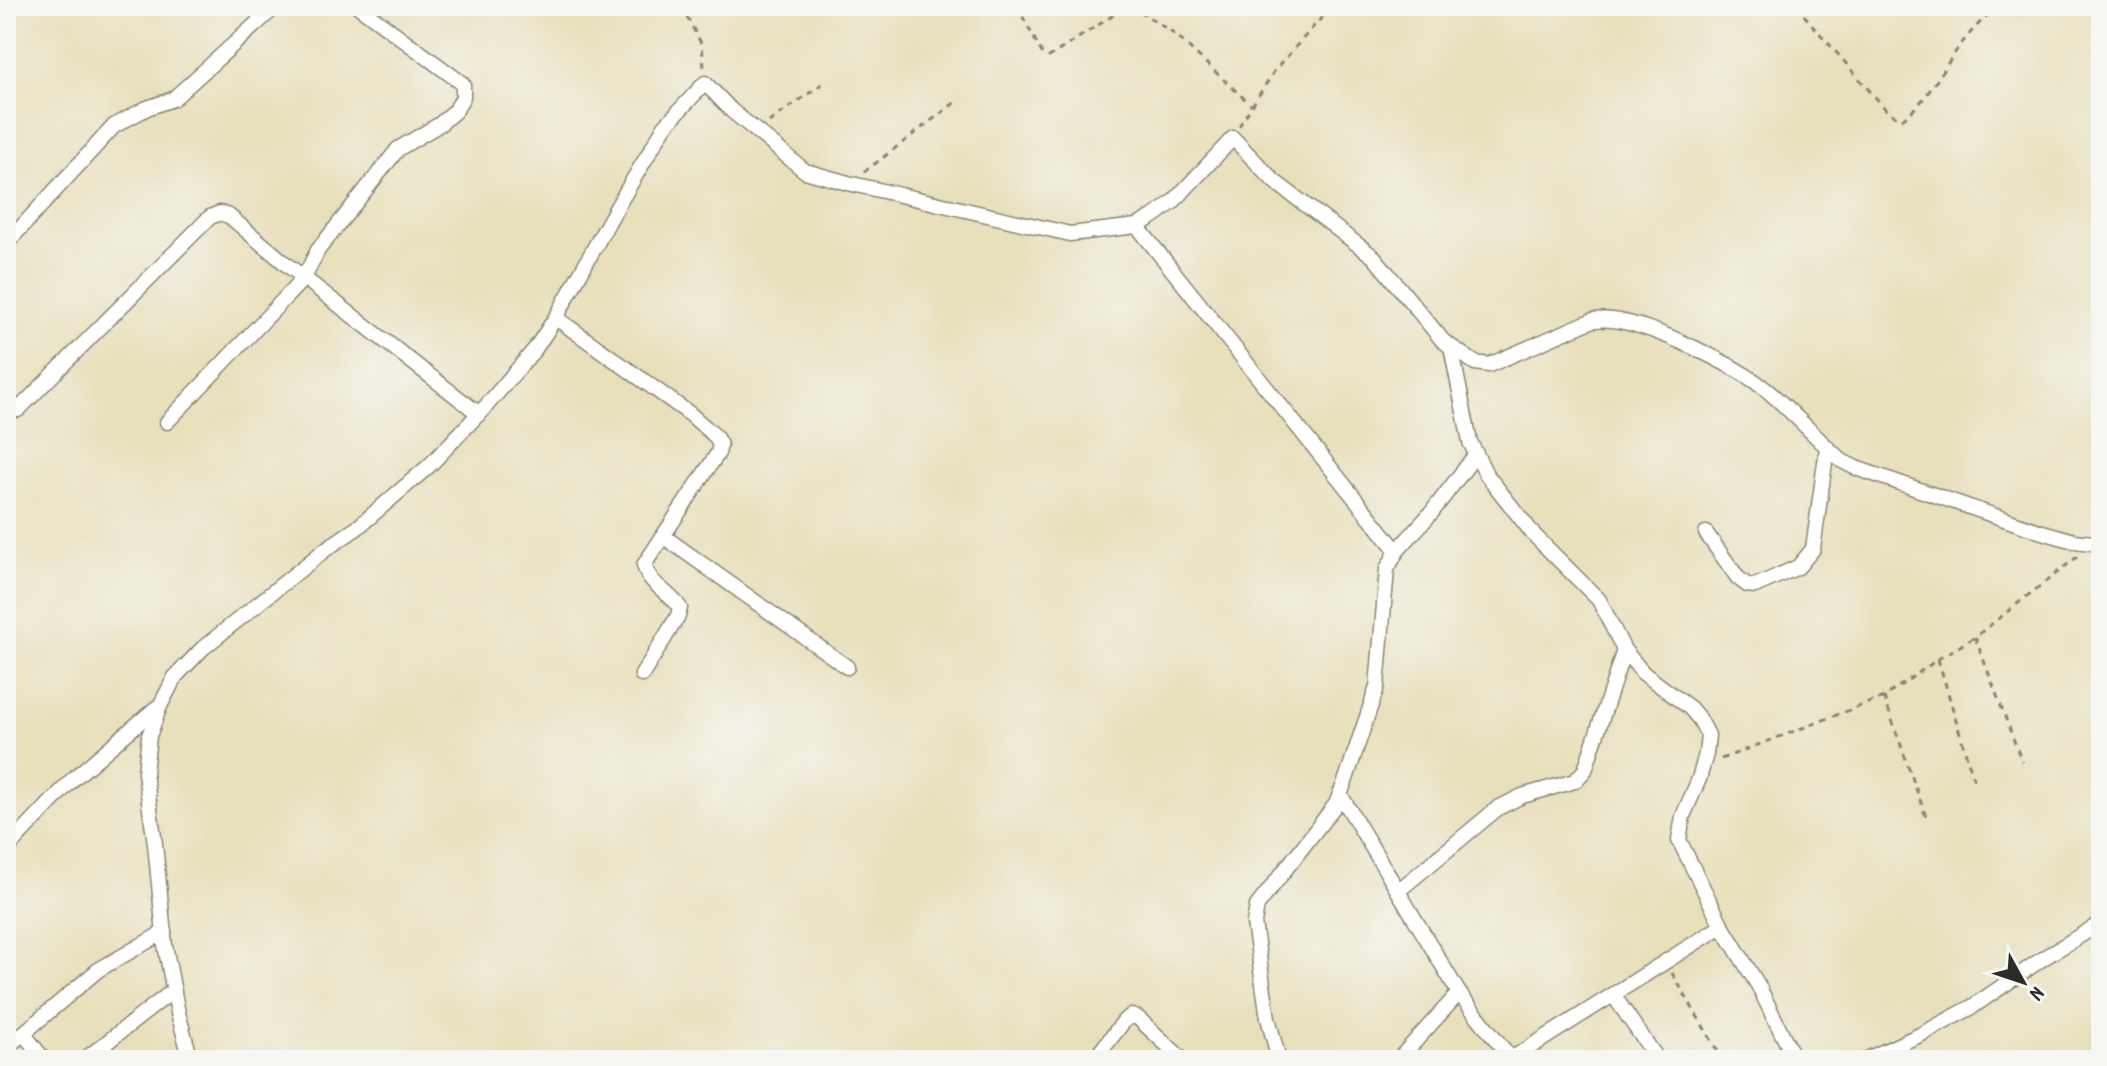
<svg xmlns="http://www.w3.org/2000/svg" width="2107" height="1066" font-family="Dekko,sans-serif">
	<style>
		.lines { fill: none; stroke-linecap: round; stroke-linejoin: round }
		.street-casing { stroke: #8a8573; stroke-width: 17 }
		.path { stroke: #8a8573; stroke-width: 3; stroke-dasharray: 6 6; stroke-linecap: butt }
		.street { stroke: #fff; stroke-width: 14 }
	</style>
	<rect width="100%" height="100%" fill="#f6f6f2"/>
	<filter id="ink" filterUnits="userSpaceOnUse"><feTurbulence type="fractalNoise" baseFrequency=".0125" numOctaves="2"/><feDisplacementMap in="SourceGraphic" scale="16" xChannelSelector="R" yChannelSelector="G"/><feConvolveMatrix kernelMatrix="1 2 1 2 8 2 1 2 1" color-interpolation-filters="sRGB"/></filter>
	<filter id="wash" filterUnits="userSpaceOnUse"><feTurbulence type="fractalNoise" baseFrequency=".006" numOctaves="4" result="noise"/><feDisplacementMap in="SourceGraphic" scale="32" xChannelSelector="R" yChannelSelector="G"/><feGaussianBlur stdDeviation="1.8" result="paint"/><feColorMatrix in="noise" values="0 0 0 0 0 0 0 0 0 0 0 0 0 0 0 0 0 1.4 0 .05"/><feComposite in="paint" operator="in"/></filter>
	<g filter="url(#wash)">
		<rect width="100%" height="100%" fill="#e8dfbb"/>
	</g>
	<g filter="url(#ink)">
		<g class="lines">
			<g class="street-casing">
				<g id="street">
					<path d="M1137 226 1397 551"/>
					<path d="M6 244 114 126 147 108 173 99 276 6"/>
					<path d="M556 318 690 414 715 436 720 445 718 453 644 565C649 585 670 592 680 608L678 616 642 675"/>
					<path d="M1451 347 1470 442 1486 474 1534 535 1599 600 1624 650 1643 673 1690 708 1700 720 1708 735 1706 754 1699 779 1683 816 1679 840 1722 926 1758 985 1795 1060"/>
					<path d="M18 410 210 217 220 213 229 216 286 264 479 414"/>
					<path d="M167 422 304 278 318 250 398 149 440 124 456 110 463 97V84L358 6"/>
					<path d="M1706 533 1738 578 1747 585 1755 586 1798 567 1813 549 1827 448"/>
					<path d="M663 536 847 667"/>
					<path d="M1340 794 1459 993"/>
					<path d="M6 850 73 779 156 708"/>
					<path d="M1398 891 1498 808 1522 796 1575 781 1585 770 1624 650"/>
					<path d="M1614 996 1658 1060"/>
					<path d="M24 1034 44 1060"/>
					<path d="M6 1048 98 970 164 932"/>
					<path d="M84 1060 174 990"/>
					<path d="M191 1060 178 1013 165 945 155 844 145 773 149 736 160 706 175 677 203 648 326 549 357 528 430 465 487 405 535 349 558 314 614 212 665 126 705 83 732 111 805 171 848 183 1070 234 1137 226 1154 216 1173 202 1233 138 1274 181 1374 257 1443 341 1475 363 1489 365 1593 320C1599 320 1606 319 1612 320 1652 324 1738 366 1769 392 1795 414 1817 439 1842 461L1856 468 2039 531 2074 541 2093 543 2101 539"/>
					<path d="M1094 1060 1124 1021 1131 1016 1138 1018 1183 1060"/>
					<path d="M1279 1060 1268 1018 1254 923 1257 906 1336 804 1345 782 1377 687 1387 569 1397 551 1432 512 1476 454"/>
					<path d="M1398 1060 1459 993 1509 1056 1512 1058 1516 1056 1722 926"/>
					<path d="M1865 1060 1924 1033 1972 1007 2045 957 2101 923"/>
				</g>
			</g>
			<g class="path">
				<path d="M681 6 702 45 704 67"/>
				<path d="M1017 6 1042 53 1049 57 1126 7H1134L1177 36 1251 105"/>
				<path d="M1796 6 1889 113 1902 119C1926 102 1938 77 1954 54 1966 36 1981 21 1997 6"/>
				<path d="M2096 6 2101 9"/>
				<path d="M769 122 822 84"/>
				<path d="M1239 126 1275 70 1332 6"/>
				<path d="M864 172 957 101"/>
				<path d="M1975 637 2022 762"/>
				<path d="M1938 659 1974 781"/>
				<path d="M1884 697 1927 820"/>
				<path d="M1721 759 1884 697 1938 659 1975 637 2077 557"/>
				<path d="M1672 973 1723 1060"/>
				<path d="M1621 1060 1633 1052"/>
			</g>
			<use href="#street" class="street"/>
		</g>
	</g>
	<rect width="2107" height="1066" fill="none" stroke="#f6f6f2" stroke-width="32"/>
	<g transform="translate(2023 982) rotate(130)" stroke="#f6f6f2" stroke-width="6" paint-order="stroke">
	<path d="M0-6L14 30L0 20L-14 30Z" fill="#2b2b2b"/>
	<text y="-12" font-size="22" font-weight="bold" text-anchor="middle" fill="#2b2b2b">N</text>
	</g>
</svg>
